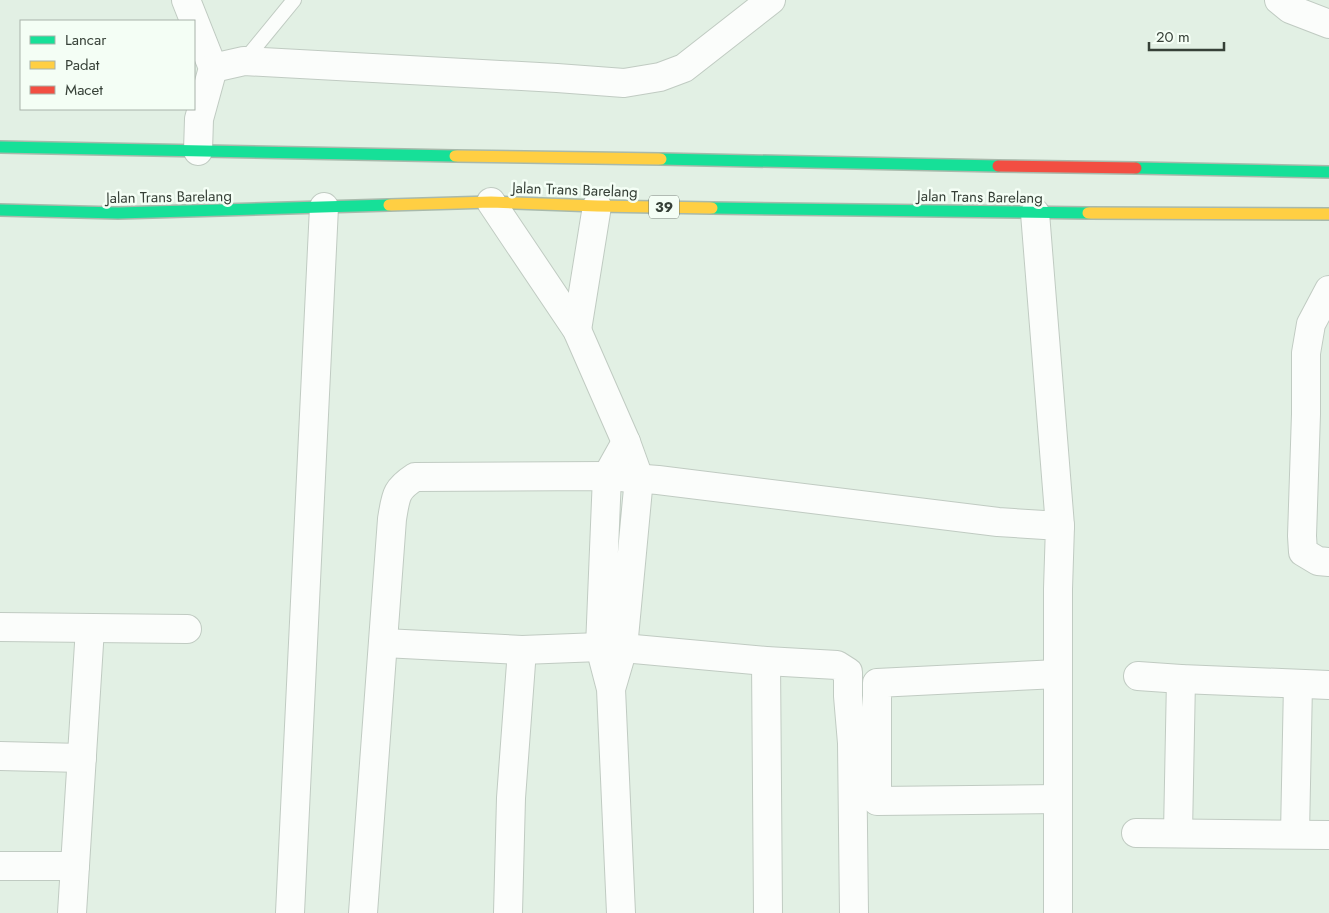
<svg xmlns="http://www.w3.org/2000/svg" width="1329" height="913" font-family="Jost,sans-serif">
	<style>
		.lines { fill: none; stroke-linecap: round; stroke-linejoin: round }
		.lane-casing { stroke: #c0cbc2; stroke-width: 16 }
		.street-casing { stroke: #c0cbc2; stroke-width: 30 }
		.fast-casing { stroke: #a8b9ab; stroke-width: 14 }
		.slow-casing { stroke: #a8b9ab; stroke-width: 14 }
		.jam-casing { stroke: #a8b9ab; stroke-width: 14 }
		.lane { stroke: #fbfdfb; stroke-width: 14 }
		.street { stroke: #fbfdfb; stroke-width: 28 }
		.fast { stroke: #16e098; stroke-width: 11 }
		.slow { stroke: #ffcf43; stroke-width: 11 }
		.jam { stroke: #f24e42; stroke-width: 11 }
		.labels { text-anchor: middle; stroke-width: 5; stroke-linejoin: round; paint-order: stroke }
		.shield { fill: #f4fef5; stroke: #6f7970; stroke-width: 1 }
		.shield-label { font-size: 14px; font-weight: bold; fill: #364037 }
		.street-label { font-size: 15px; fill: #364037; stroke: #f4fef5 }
	</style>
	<rect width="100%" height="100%" fill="#e2f0e4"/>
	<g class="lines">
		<g class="lane-casing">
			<path id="lane" d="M244 61 294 0"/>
		</g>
		<g class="street-casing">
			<g id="street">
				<path d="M186 0 213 68 199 119 198 151"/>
				<path d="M1279 0 1290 9 1329 24"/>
				<path d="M213 68 244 61 557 78 624 83 660 77 684 68 771 0"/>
				<path d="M491 202 577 330 626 442"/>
				<path d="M1035 213 1060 526"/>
				<path d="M1329 290 1311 324 1306 353V414L1302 536 1303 552 1318 561 1329 562"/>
				<path d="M577 330 597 206"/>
				<path d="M0 627 187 629"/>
				<path d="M384 643 522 650 600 647 623 648 766 661 837 665 848 672V696L852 743 854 913"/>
				<path d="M766 661 768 913"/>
				<path d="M1058 674 877 683V801L1058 799"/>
				<path d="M1138 676 1181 679 1329 685"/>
				<path d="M611 689 623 648 639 478 626 442 607 476 600 647 611 689 621 913"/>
				<path d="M0 756 82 758"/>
				<path d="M1136 833 1329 835"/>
				<path d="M1178 833 1181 679"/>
				<path d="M1295 834 1298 684"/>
				<path d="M0 866H75"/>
				<path d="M72 913 90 628"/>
				<path d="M290 913 324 207"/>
				<path d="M363 913 392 519C396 496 395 490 415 477L607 476 658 480 998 522 1060 526 1058 589V913"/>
				<path d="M508 913 511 798 522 650"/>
			</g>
		</g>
		<g class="fast-casing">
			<g id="fast">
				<path d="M0 147 455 156"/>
				<path d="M661 159 998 166"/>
				<path d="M1136 168 1329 172"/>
				<path d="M712 208 1088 213"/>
				<path d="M0 210 118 213 389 205"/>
			</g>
		</g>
		<g class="slow-casing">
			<g id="slow">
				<path d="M455 156 661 159"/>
				<path d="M389 205 491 202 597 206 712 208"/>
				<path d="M1088 213 1329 214"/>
			</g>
		</g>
		<g class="jam-casing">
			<path id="jam" d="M998 166 1136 168"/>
		</g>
		<use href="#lane" class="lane"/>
		<use href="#street" class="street"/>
		<use href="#fast" class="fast"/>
		<use href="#slow" class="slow"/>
		<use href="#jam" class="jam"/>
	</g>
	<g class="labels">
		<rect class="shield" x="649" y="195.5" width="30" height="23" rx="4"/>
		<g class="shield-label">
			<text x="664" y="212">39</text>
		</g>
		<g class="street-label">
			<text transform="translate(575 190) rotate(2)" y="5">Jalan Trans Barelang</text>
			<text transform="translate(169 197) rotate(-1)" y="5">Jalan Trans Barelang</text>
			<text transform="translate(980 197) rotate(1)" y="5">Jalan Trans Barelang</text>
		</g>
	</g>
	<rect x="20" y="20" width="175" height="90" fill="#f4fef5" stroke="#a8b2a9"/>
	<rect x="30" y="36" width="25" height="8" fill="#16e098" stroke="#a8b2a9"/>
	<text x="65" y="45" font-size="15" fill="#364037">Lancar</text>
	<rect x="30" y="61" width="25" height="8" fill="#ffcf43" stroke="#a8b2a9"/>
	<text x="65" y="70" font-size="15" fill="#364037">Padat</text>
	<rect x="30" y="86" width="25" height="8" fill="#f24e42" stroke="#a8b2a9"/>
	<text x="65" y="95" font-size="15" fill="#364037">Macet</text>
	<path d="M1149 42v8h75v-8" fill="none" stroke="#364037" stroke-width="2.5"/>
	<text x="1156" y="42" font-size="15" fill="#364037" stroke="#f4fef5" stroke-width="4" paint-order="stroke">20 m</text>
</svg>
